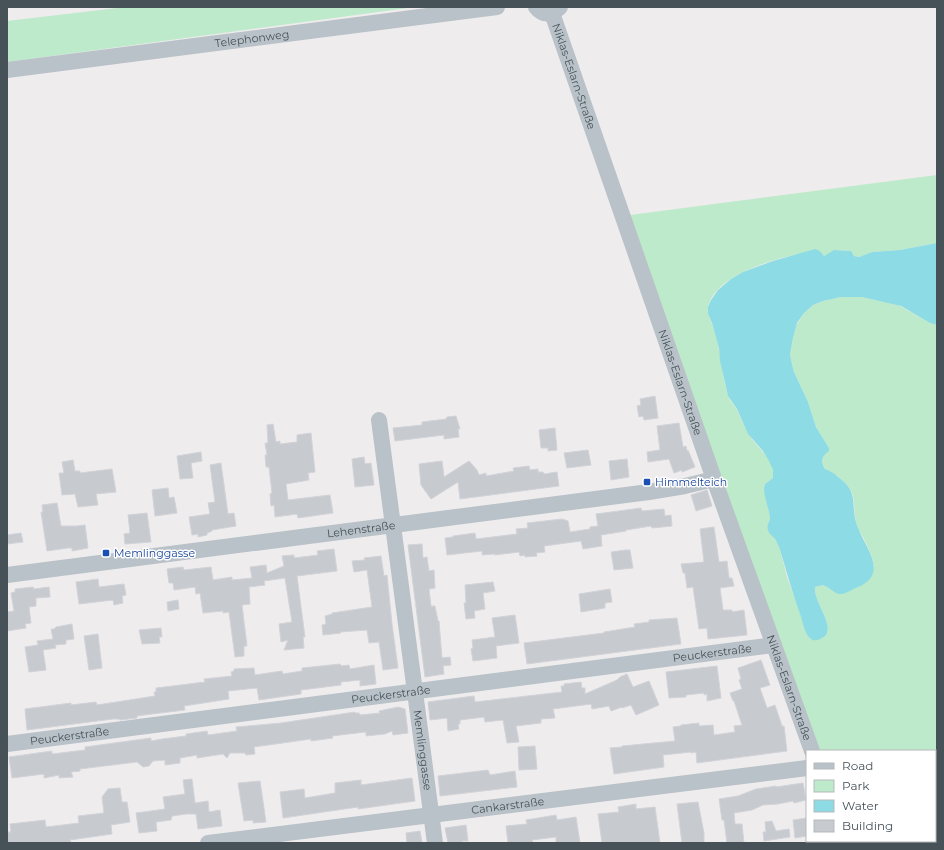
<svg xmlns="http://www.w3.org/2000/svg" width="944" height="850" font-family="Montserrat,sans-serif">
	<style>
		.green { fill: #bdeaca }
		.water { fill: #8ddbe4 }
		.building { fill: #c7cacf; stroke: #d1d3d8 }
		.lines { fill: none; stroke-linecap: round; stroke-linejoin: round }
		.minor { stroke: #b9c2c8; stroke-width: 16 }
		.transit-dot { fill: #1a4fb4; stroke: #fff; stroke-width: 1.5 }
		.labels { text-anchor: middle; stroke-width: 3; stroke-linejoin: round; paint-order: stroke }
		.street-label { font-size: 11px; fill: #465158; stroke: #fff }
		.transit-label { font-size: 11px; fill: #164399; stroke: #fff; text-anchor: start }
	</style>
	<rect width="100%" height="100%" fill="#efeced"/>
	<g class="green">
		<path d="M126 7H415L7 62V21Z"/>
		<path d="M937 175V243L900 250 872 252 859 257 854 256 851 251 834 250 824 256 820 251C790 253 711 273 708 309 707 315 710 319 712 324 715 332 718 342 719 350 722 365 723 380 728 395 729 401 734 404 737 410 741 418 744 427 749 435 757 448 776 460 773 478L765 484 764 488 770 517 768 530 777 542 780 550 787 577 808 636 811 639 816 640 824 636C835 621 813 603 815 587L823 585C827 587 832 591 836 592 845 596 852 589 859 586 883 576 872 555 863 537 861 533 858 530 857 526 851 504 860 492 838 477 834 474 830 471 825 469 820 460 823 456 829 448L816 427 808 402 794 372 791 360 790 354 793 338 796 326 804 313 813 305 823 301 841 297H862L898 305 930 323 937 325V843H847L846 841H935V751H815L630 215Z"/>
	</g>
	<path class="water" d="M937 243V325L930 323 901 306 862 297H841L823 301 813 305 804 313 797 323 793 338 790 354 791 360 794 372 808 402 816 427 829 448V451C822 456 820 461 825 469 830 471 834 473 838 477 861 493 849 507 858 528 866 548 889 574 858 587 852 589 843 597 836 593 831 590 828 587 823 585L815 587C813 601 835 624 825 636 821 639 815 642 811 639 805 635 803 623 801 617 793 595 787 573 780 550 779 547 777 542 775 539 773 536 769 534 768 530 766 525 770 522 770 518 769 508 764 498 764 488L765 484 773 478V470L769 461 763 451 748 434 737 409 728 396 720 361 719 348 712 323 708 314V307L711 300 718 290 731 279 743 272 773 261 815 249 820 251 824 256 834 250 851 251 854 256 859 257 872 252 900 250Z"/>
	<g class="building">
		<path d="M655 396 658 418 644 420 643 416 639 417 637 406 641 405 640 399Z"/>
		<path d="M456 416 460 429H458L459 437 444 439V435L395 441 393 428 422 425V422L446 419 447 417Z"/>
		<path d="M679 423 683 447 686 446 687 451 688 450 695 467 682 472V470L674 473 669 459 648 462 647 452 660 450 657 426Z"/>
		<path d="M273 424 276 442 280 441V444L297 442V435L311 433 315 472 308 473 309 480 286 484 288 500 330 495 333 513 298 518 297 514 275 517 274 505 271 506 270 494 272 493 269 467H266L265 455H267L265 443H268L267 425Z"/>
		<path d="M555 428 557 450 548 451V448H541L539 430Z"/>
		<path d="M588 450 591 465 567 468 564 453Z"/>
		<path d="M201 452 202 461 191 463 193 478 180 479 177 456Z"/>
		<path d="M364 457 365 464 371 463 374 485 355 487 352 459Z"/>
		<path d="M627 459 629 477 611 480 609 461Z"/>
		<path d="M73 460 75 471H80V473L112 469 116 492 96 494 98 505 78 507 75 494 62 495 59 473H64L62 462Z"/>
		<path d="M442 461 444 477 469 461 477 470 479 475 486 473V476L514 471 513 468 529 466 530 470 538 469V472H543L544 474 557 472 559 486 460 499 458 482 431 499 421 485 419 464Z"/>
		<path d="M221 463 228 514 234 513 236 526 212 530V531L207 533V535L198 537V534L192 535 189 517 210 514 208 503 215 502 210 465Z"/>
		<path d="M168 488 169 498 174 497 177 513 155 516 152 490Z"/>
		<path d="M707 490 712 506 696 511 691 495Z"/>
		<path d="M57 503 61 526H77L85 525 88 548 72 551V548H68L47 551 41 512H43L42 505Z"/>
		<path d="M641 508 642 511 664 509 665 516 671 515 672 526 652 528 651 526 626 530V531L601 535 602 546 583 549 581 541 544 546 545 552 536 553 537 556 525 557V555L520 556 519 552 495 555V554L482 555V551L447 555 445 538 453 537V536L475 533 476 539 517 534 516 529 528 528 527 523 562 519 568 521 570 532 590 529V527L598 526 596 514Z"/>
		<path d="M147 513 151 542 125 544 124 534 130 533 128 515Z"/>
		<path d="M714 527 719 562 727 561 729 578H732L734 586 720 588 723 610H732V612L744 610 747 635 708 639 707 628 699 629 693 587 687 588 685 573H683L681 564 704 562 700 529Z"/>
		<path d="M21 533 23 542 7 544V535Z"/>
		<path d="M422 544 423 558 427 557 429 571 434 570 435 588 429 589 431 606H435L438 621H439L442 658 450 657 451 665 443 666 444 674 425 677 408 545Z"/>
		<path d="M334 549 337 571 297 576 305 637H303L304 648 284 650 288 640 281 642 279 624 292 622 285 578 264 581 265 585 249 587 250 604 242 605 247 646H244V656L235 657 229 612 223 613V611L203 613 200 593 196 594 195 587 174 590 173 583H169L167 569 183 567 184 570 211 567 213 580 232 577V580L252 578 250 567 266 565 267 573 284 566 282 556 294 555V558L318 555 317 551Z"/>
		<path d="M625 550H630L633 568 614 570 611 552Z"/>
		<path d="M381 556 384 576 387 575 392 624 398 668 383 670 379 642 369 643 367 630 340 632 341 633 323 635 322 625 326 624 325 616 332 614V613L372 607 367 570 354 572 352 561 365 560 364 558Z"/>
		<path d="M98 579 99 587 124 584 126 595 122 596 123 603 114 605 113 600 79 604 76 582Z"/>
		<path d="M493 582 495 591 483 593 485 609 474 611 475 618 466 619 464 603H466L465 585Z"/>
		<path d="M33 587 34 589 49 587 50 597 36 598V606L29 607 31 623 25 624 26 628 7 631V612L14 611 11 593 15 592V589Z"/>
		<path d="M610 589 612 602 605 603V608L581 612 579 594Z"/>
		<path d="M178 600 179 609 168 611 167 602Z"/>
		<path d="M515 615 519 643 496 646 497 658 473 661 471 649 473 648 472 640 495 637 492 618Z"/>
		<path d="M677 618 681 644 527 664 524 643 604 633V632L635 627 634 624 649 622V620Z"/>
		<path d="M72 624 74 639 66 640V644L55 645 56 648 43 650 46 670 29 672 25 647 38 645 37 641 53 639 51 629H54L56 627Z"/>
		<path d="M161 628 162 637H159L160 643 142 644 139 630Z"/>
		<path d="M98 634 102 668 89 670 84 636Z"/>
		<path d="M761 660 770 685 760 688 767 708 775 705 782 726H784L787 751 697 763 696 752 691 753V752L663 755 664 767 614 774 610 748 622 747V746L675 741 673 727 681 726V725L699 723V726L713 725 714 735 735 732 734 726 742 725 734 701H733L730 693 742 689 739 680 741 679 738 668Z"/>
		<path d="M340 664 341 666 349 665 350 669 374 665 376 684 360 686V680L341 682V685L301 690V694L259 700 257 688 228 691 229 699 184 706 185 710 144 715 137 716V718L120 720 119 719H113L27 730 25 709 71 703V705L96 702 97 705 155 696 154 692H156V688L205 682 204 679 232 676 231 672 234 671V669L254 668 255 675 282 671 283 674 302 671V668Z"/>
		<path d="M717 666 721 698 707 701V694L704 695V693L686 695V697L669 698 666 672Z"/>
		<path d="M627 674 633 687 649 681 659 705 636 715 631 705 622 708V707L611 711 609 706 592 709 591 704 553 709 555 718 541 719V723L516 726 519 742 507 743 503 720 485 722 484 717 460 720V724H458L459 729 448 731 447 718 430 720 428 702 474 696 475 702 562 692 561 686H564V684L581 682 582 688H585V694L617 680 620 677Z"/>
		<path d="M398 707 405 709 408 733 393 735 392 731 385 734 366 736V732L357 733 332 736 333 738 311 741V739L254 747 255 754 246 755 245 753H230L227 758 223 754 197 758V755L180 758V763L165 765V760L153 761 149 766 143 767 137 762 80 769V771L71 772 73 777 59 778V775L44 778V774L12 778 9 757 52 751V754L85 750V747L151 738V741L162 739 186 736V734L207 731 208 735 237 731 236 727 281 723 355 712V713H359L360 715 380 713 379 711Z"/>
		<path d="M535 746 537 769 519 770 518 747Z"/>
		<path d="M488 770 490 775 515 771 517 787 440 796 438 776Z"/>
		<path d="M412 778 415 801 358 809V807L283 818 280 792 304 789 305 798 335 793V783L361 780V785Z"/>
		<path d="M192 779 195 803 208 801 209 812 220 810 222 826 198 829 196 814H186L172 816 171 820 156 822 157 831 139 833 136 813 165 809 163 797 185 794 183 780Z"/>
		<path d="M260 781 266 822 253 823V820L244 821 238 783Z"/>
		<path d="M803 783 806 800 794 803 793 801 778 804 763 805 752 810 734 813 735 824H742L744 843H727L724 820H722L719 799 738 796 756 789 776 786V787Z"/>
		<path d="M120 788 122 802H127L130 822 111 825 112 834 70 840 71 843H7V832H11L10 824 45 820 46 827 79 823 78 816 104 813 102 797 108 789Z"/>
		<path d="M698 802 704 833V843H682L677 804Z"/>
		<path d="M636 804V809L655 807 660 843H602L598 814 619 812 618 807Z"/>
		<path d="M556 815 557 820 576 817 580 843H556V837L532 840 533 843H508L506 826 527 824 526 820Z"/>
		<path d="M807 818V836L795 838 793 820Z"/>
		<path d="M772 821 776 831 789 829 790 837 764 841 763 832H766L765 822Z"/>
		<path d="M466 825 468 841H462V843H448L445 828Z"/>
		<path d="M420 831 422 843H407L406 833Z"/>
	</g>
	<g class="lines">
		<g class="minor">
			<path d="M536 7C543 16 552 15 560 7"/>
			<path id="s1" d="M552 13 714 479 812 751"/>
			<path id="s2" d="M7 70 497 7"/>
			<path id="s3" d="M379 420 435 843"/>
			<path id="s4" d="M7 575 649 492 685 486 714 479"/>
			<path id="s5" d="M7 744 774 645"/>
			<path id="s6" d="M208 843 807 768"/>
		</g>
	</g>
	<g class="transit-dot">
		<rect x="643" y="478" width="8" height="8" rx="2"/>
		<rect x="102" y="549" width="8" height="8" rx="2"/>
	</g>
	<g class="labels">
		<g class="street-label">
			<text dy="4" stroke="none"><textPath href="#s2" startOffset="247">Telephonweg</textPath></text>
			<text dy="4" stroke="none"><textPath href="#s1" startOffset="67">Niklas-Eslarn-Straße</textPath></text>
			<text dy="4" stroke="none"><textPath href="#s1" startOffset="391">Niklas-Eslarn-Straße</textPath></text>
			<text dy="4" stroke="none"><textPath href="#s4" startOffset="357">Lehenstraße</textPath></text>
			<text dy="4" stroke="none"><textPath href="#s5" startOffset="711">Peuckerstraße</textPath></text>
			<text dy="4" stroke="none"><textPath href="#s1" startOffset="715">Niklas-Eslarn-Straße</textPath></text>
			<text dy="4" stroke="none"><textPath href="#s5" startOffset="387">Peuckerstraße</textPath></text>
			<text dy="4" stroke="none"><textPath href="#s5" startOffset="63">Peuckerstraße</textPath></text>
			<text dy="4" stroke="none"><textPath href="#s3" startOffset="333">Memlinggasse</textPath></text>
			<text dy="4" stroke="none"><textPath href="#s6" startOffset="302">Cankarstraße</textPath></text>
		</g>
		<g class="transit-label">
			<text x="655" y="486">Himmelteich</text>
			<text x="114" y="557">Memlinggasse</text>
		</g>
	</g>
	<rect width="944" height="850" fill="none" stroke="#465158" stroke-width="16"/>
	<rect x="806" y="750" width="130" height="92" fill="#ffffff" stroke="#b5b9bc"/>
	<rect x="814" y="763" width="20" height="6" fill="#b9c2c8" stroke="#b5b9bc"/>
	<text x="842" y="770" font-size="12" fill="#465158">Road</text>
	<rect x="814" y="780" width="20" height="12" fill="#bdeaca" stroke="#b5b9bc"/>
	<text x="842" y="790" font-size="12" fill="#465158">Park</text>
	<rect x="814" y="800" width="20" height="12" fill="#8ddbe4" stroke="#b5b9bc"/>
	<text x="842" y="810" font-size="12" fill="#465158">Water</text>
	<rect x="814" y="820" width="20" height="12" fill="#c7cacf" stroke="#b5b9bc"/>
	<text x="842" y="830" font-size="12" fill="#465158">Building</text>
</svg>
